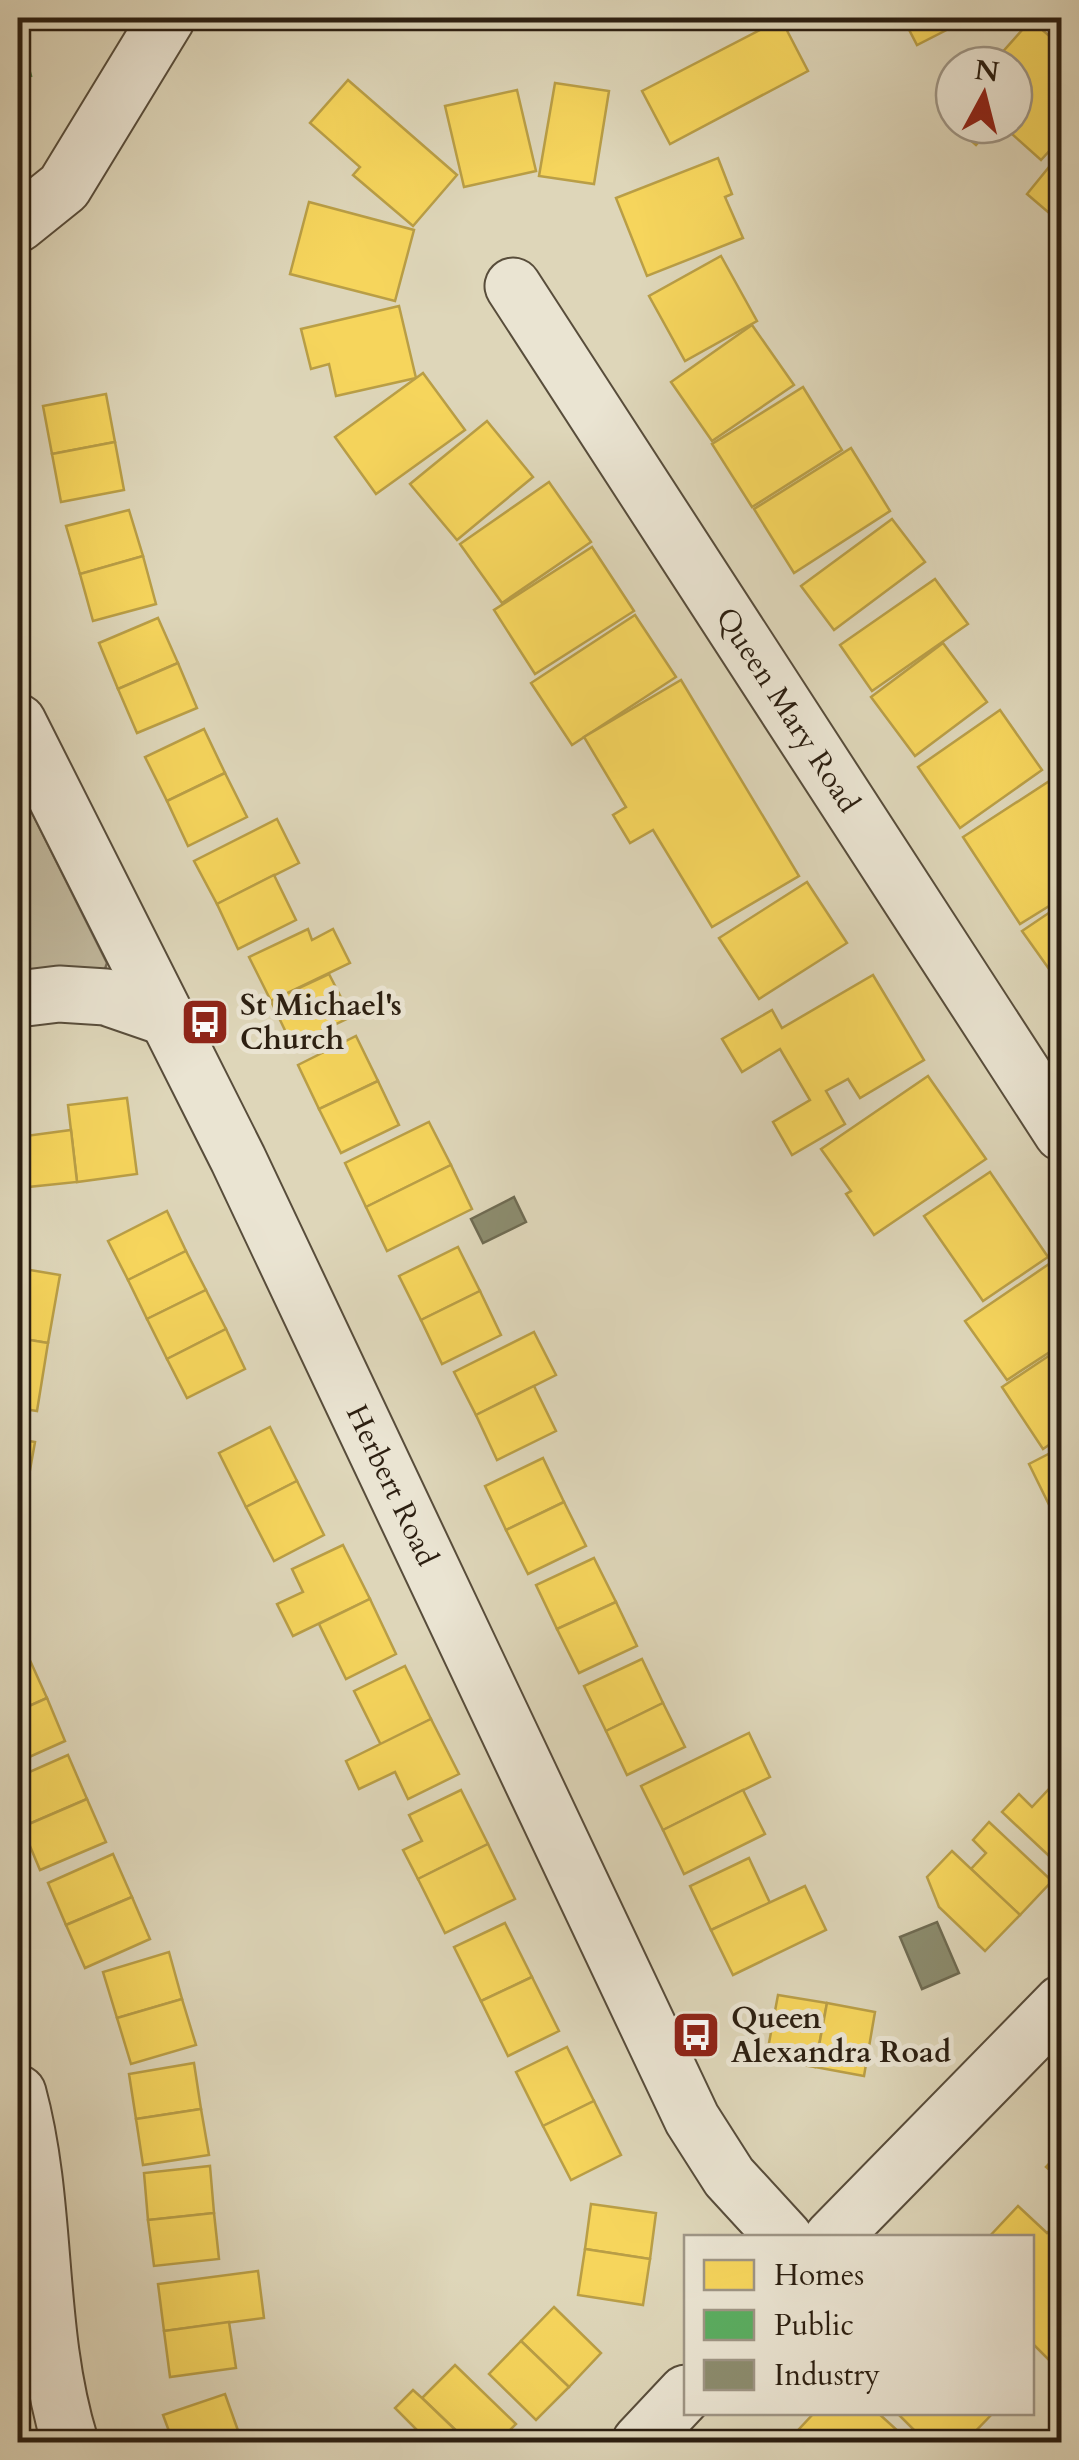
<svg xmlns="http://www.w3.org/2000/svg" width="1079" height="2460" font-family="Cardo,serif">
	<style>
		.green { fill: #c0b79c; stroke: #766b56; stroke-width: 2.5 }
		.homes { fill: #f6d55c; stroke: #b99e46; stroke-width: 2.5 }
		.public { fill: #5aae61; stroke: #4c8349; stroke-width: 2.5 }
		.industry { fill: #8c8c6e; stroke: #6f6b52; stroke-width: 2.5 }
		.lines { fill: none; stroke-linecap: round; stroke-linejoin: round }
		.minor-casing { stroke: #584d3b; stroke-width: 59 }
		.minor { stroke: #eae4d2; stroke-width: 55 }
		.labels { text-anchor: middle; stroke-width: 10; stroke-linejoin: round; paint-order: stroke }
		.street-label { font-size: 30px; fill: #2c1f11; stroke: #eae4d2 }
		.poi-label { font-size: 30px; font-weight: bold; fill: #2c1f11; stroke: #eae4d2; text-anchor: start }
	</style>
	<rect width="100%" height="100%" fill="#ded6b9"/>
	<filter id="stains"><feTurbulence type="fractalNoise" baseFrequency=".002" numOctaves="4"/><feColorMatrix values="0 0 0 0 .2 0 0 0 0 .09 0 0 0 0 .02 0 0 0 .5 -.17"/></filter>
	<radialGradient id="worn" r=".72"><stop offset=".6" stop-color="#630" stop-opacity="0"/><stop offset="1" stop-color="#630" stop-opacity=".3"/></radialGradient>
	<path class="green" d="M22 793 107 963 104 972 18 976V794Z"/>
	<g class="homes">
		<path d="M903 18H970L917 45Z"/>
		<path d="M781 19 808 71 670 144 642 91Z"/>
		<path d="M1031 20 1062 47V137L1041 160 1002 125H1014V65H991Z"/>
		<path d="M348 80 457 175 413 226 353 175 360 167 310 123Z"/>
		<path d="M555 83 609 91 594 184 539 176Z"/>
		<path d="M517 90 536 171 464 187 445 106Z"/>
		<path d="M954 105V125H994L976 145 944 117Z"/>
		<path d="M1062 151V209L1055 218 1027 194Z"/>
		<path d="M718 158 732 194 725 197 743 238 647 276 616 198Z"/>
		<path d="M309 202 414 230 395 301 290 274Z"/>
		<path d="M721 256 757 321 685 361 649 296Z"/>
		<path d="M399 306 416 378 336 396 329 364 311 369 301 329Z"/>
		<path d="M752 325 794 385 712 441 671 382Z"/>
		<path d="M423 373 465 430 376 494 335 437Z"/>
		<path d="M803 387 842 450 752 507 712 444Z"/>
		<path d="M106 394 115 442 52 454 43 406Z"/>
		<path d="M487 421 533 477 457 540 410 484Z"/>
		<path d="M115 442 124 490 61 502 52 454Z"/>
		<path d="M851 448 890 511 794 573 754 509Z"/>
		<path d="M549 482 591 542 502 603 460 544Z"/>
		<path d="M129 510 143 556 80 574 66 526Z"/>
		<path d="M892 519 925 562 834 630 801 586Z"/>
		<path d="M592 547 634 611 535 674 494 610Z"/>
		<path d="M143 556 156 604 93 621 80 574Z"/>
		<path d="M935 579 968 624 872 691 840 645Z"/>
		<path d="M635 615 676 677 572 745 531 683Z"/>
		<path d="M158 618 178 663 118 689 99 643Z"/>
		<path d="M943 643 987 702 915 756 871 697Z"/>
		<path d="M178 663 197 708 137 733 118 689Z"/>
		<path d="M681 680 799 876 712 927 653 830 630 843 613 815 626 807 584 737Z"/>
		<path d="M1000 710 1042 770 960 828 918 767Z"/>
		<path d="M204 729 225 773 167 801 145 757Z"/>
		<path d="M225 773 247 817 188 846 167 801Z"/>
		<path d="M1054 778 1062 789V834L1057 837 1062 843V898L1020 924 963 837Z"/>
		<path d="M277 819 299 863 217 904 194 861Z"/>
		<path d="M274 875 296 920 238 949 217 904Z"/>
		<path d="M807 882 847 943 759 999 719 938Z"/>
		<path d="M1062 904V970L1054 976 1022 931Z"/>
		<path d="M308 929 312 940 333 929 350 963 271 1001 249 957Z"/>
		<path d="M329 974 351 1017 292 1045 271 1001Z"/>
		<path d="M873 975 924 1060 860 1098 848 1079 826 1091 845 1124 792 1155 773 1122 810 1100 780 1049 742 1072 722 1039 772 1010 782 1028Z"/>
		<path d="M356 1036 378 1081 319 1109 298 1065Z"/>
		<path d="M928 1076 986 1159 874 1235 846 1194 851 1191 821 1149Z"/>
		<path d="M378 1081 399 1125 341 1153 319 1109Z"/>
		<path d="M127 1098 137 1174 77 1182 68 1105Z"/>
		<path d="M429 1122 451 1165 366 1207 345 1163Z"/>
		<path d="M71 1130 77 1182 18 1188V1137Z"/>
		<path d="M451 1165 472 1209 387 1251 366 1207Z"/>
		<path d="M990 1172 1048 1257 983 1301 924 1216Z"/>
		<path d="M167 1211 186 1251 128 1280 108 1241Z"/>
		<path d="M458 1247 480 1291 421 1320 399 1276Z"/>
		<path d="M186 1251 206 1290 147 1319 128 1280Z"/>
		<path d="M1049 1264 1062 1283V1344L1007 1380 965 1321Z"/>
		<path d="M18 1268 60 1275 48 1343 18 1338Z"/>
		<path d="M206 1290 226 1329 167 1359 147 1319Z"/>
		<path d="M480 1291 501 1335 442 1364 421 1320Z"/>
		<path d="M226 1329 245 1369 187 1398 167 1359Z"/>
		<path d="M534 1332 556 1375 476 1415 454 1372Z"/>
		<path d="M18 1338 48 1343 37 1411 18 1408Z"/>
		<path d="M1062 1347V1436L1043 1449 1002 1387Z"/>
		<path d="M534 1386 556 1431 497 1460 476 1415Z"/>
		<path d="M270 1427 297 1481 246 1507 219 1453Z"/>
		<path d="M18 1439 35 1442 27 1487 18 1486Z"/>
		<path d="M1062 1447V1519L1057 1521 1029 1464Z"/>
		<path d="M543 1458 564 1502 506 1530 485 1486Z"/>
		<path d="M297 1481 324 1535 274 1561 246 1507Z"/>
		<path d="M18 1486 27 1487 20 1533H18Z"/>
		<path d="M564 1502 586 1546 528 1574 506 1530Z"/>
		<path d="M343 1545 370 1599 293 1636 277 1604 303 1592 292 1569Z"/>
		<path d="M594 1558 616 1602 557 1629 536 1585Z"/>
		<path d="M370 1599 396 1654 346 1679 319 1624Z"/>
		<path d="M616 1602 637 1646 579 1673 557 1629Z"/>
		<path d="M28 1656 47 1698 18 1711V1660Z"/>
		<path d="M642 1659 663 1703 606 1731 584 1686Z"/>
		<path d="M405 1666 431 1719 381 1745 354 1691Z"/>
		<path d="M47 1698 65 1741 18 1762V1711Z"/>
		<path d="M663 1703 685 1747 627 1775 606 1731Z"/>
		<path d="M431 1719 459 1774 408 1799 395 1772 359 1789 346 1761Z"/>
		<path d="M749 1733 770 1777 663 1830 641 1786Z"/>
		<path d="M68 1755 87 1799 22 1827 18 1817V1777Z"/>
		<path d="M461 1790 488 1844 418 1879 403 1850 422 1841 409 1815Z"/>
		<path d="M743 1790 765 1834 684 1874 663 1830Z"/>
		<path d="M1048 1790 1062 1803V1868L1002 1812 1019 1794 1032 1807Z"/>
		<path d="M87 1799 106 1842 40 1870 22 1827Z"/>
		<path d="M989 1822 1052 1881 1020 1915 971 1869 986 1853 973 1840Z"/>
		<path d="M488 1844 515 1899 445 1933 418 1879Z"/>
		<path d="M952 1851 1020 1915 985 1951 939 1907 927 1877Z"/>
		<path d="M113 1854 132 1897 66 1925 48 1883Z"/>
		<path d="M749 1858 770 1903 711 1930 690 1886Z"/>
		<path d="M805 1886 826 1930 733 1975 711 1930Z"/>
		<path d="M132 1897 150 1939 85 1968 66 1925Z"/>
		<path d="M505 1923 532 1977 481 2001 454 1947Z"/>
		<path d="M169 1952 182 1999 117 2018 103 1972Z"/>
		<path d="M532 1977 559 2031 508 2056 481 2001Z"/>
		<path d="M778 1995 827 2003 815 2067 766 2059Z"/>
		<path d="M182 1999 196 2045 131 2064 117 2018Z"/>
		<path d="M827 2003 875 2012 864 2076 815 2067Z"/>
		<path d="M567 2047 594 2101 543 2126 516 2072Z"/>
		<path d="M194 2063 201 2109 136 2119 129 2074Z"/>
		<path d="M594 2101 621 2155 571 2180 543 2126Z"/>
		<path d="M201 2109 209 2155 143 2165 136 2119Z"/>
		<path d="M1062 2150V2181L1046 2167Z"/>
		<path d="M210 2166 214 2213 148 2220 144 2173Z"/>
		<path d="M591 2204 656 2213 650 2259 585 2249Z"/>
		<path d="M1018 2206 1047 2233 1062 2220V2349L1050 2361 1032 2343V2238H988Z"/>
		<path d="M214 2213 219 2259 154 2266 148 2220Z"/>
		<path d="M585 2249 650 2259 643 2305 578 2295Z"/>
		<path d="M258 2271 264 2318 164 2331 158 2284Z"/>
		<path d="M554 2307 601 2353 569 2387 521 2341Z"/>
		<path d="M229 2322 236 2368 170 2377 164 2331Z"/>
		<path d="M521 2341 569 2387 536 2420 489 2374Z"/>
		<path d="M455 2365 516 2424 498 2442H468L422 2398Z"/>
		<path d="M413 2390 422 2398 468 2442H406L417 2430 395 2408Z"/>
		<path d="M225 2394 241 2439 231 2442H173L163 2415Z"/>
		<path d="M815 2412H877L910 2442H787Z"/>
		<path d="M896 2412H994L965 2442H926Z"/>
	</g>
	<path class="public" d="M18 29 31 76 18 80Z"/>
	<g class="industry">
		<path d="M514 1197 526 1222 483 1243 471 1219Z"/>
		<path d="M937 1922 959 1973 922 1989 900 1937Z"/>
	</g>
	<g class="lines">
		<g class="minor-casing">
			<g id="minor">
				<path d="M18 224 64 187 167 18"/>
				<path id="s1" d="M513 286 1062 1133"/>
				<path id="s2" d="M18 722 238 1159 692 2119 729 2177 785 2238"/>
				<path d="M18 999 59 994 106 997 167 1018"/>
				<path d="M18 2093C49 2207 35 2329 70 2442"/>
				<path d="M832 2238 1062 2003"/>
				<path d="M640 2442 686 2393"/>
			</g>
		</g>
		<use href="#minor" class="minor"/>
	</g>
	<defs>
		<g id="bus-square" transform="scale(2.5)"><rect x="-9" y="-9" width="18" height="18" rx="4" fill="#8f2418" stroke="#eae4d2"/><path d="M-5-6H5V4H4V6H2V4H-2V6H-4V4H-5ZM-3.5-4V0h7V-4ZM-3.5 1.2v1.5H-2V1.2ZM2 1.2v1.5H3.5V1.2Z" fill="#fff"/></g>
	</defs>
	<g fill-rule="evenodd">
		<use href="#bus-square" x="205" y="1022"/>
		<use href="#bus-square" x="696" y="2035"/>
	</g>
	<g class="labels">
		<g class="street-label">
			<text dy="10" stroke="none"><textPath href="#s1" startOffset="505">Queen Mary Road</textPath></text>
			<text dy="10" stroke="none"><textPath href="#s2" startOffset="850">Herbert Road</textPath></text>
		</g>
		<g class="poi-label">
			<text x="240" y="1015">St Michael's<tspan x="240" dy="34">Church</tspan></text>
			<text x="731" y="2028">Queen<tspan x="731" dy="34">Alexandra Road</tspan></text>
		</g>
	</g>
	<rect width="1079" height="2460" fill="none" stroke="#ded6b9" stroke-width="60"/>
	<rect x="20" y="20" width="1039" height="2420" fill="none" stroke="#2c1f11" stroke-width="5"/>
	<rect x="30" y="30" width="1019" height="2400" fill="none" stroke="#2c1f11" stroke-width="2.5"/>
	<rect x="684" y="2235" width="350" height="180" fill="#eae4d2" stroke="#9e9585" stroke-width="2.5"/>
	<rect x="704" y="2260" width="50" height="30" fill="#f6d55c" stroke="#9e9585" stroke-width="2.5"/>
	<text x="774" y="2285" font-size="30" fill="#2c1f11">Homes</text>
	<rect x="704" y="2310" width="50" height="30" fill="#5aae61" stroke="#9e9585" stroke-width="2.5"/>
	<text x="774" y="2335" font-size="30" fill="#2c1f11">Public</text>
	<rect x="704" y="2360" width="50" height="30" fill="#8c8c6e" stroke="#9e9585" stroke-width="2.5"/>
	<text x="774" y="2385" font-size="30" fill="#2c1f11">Industry</text>
	<g transform="translate(984 95) rotate(7)"><circle r="48" fill="#eae4d2" stroke="#9e9585" stroke-width="2.5"/>
	<path d="M0-8L18 38L0 25L-18 38Z" fill="#8f2418"/>
	<text y="-15" font-size="28" font-weight="bold" text-anchor="middle" fill="#2c1f11">N</text>
	</g>
	<rect width="100%" height="100%" filter="url(#stains)"/>
	<rect width="100%" height="100%" fill="url(#worn)"/>
</svg>
